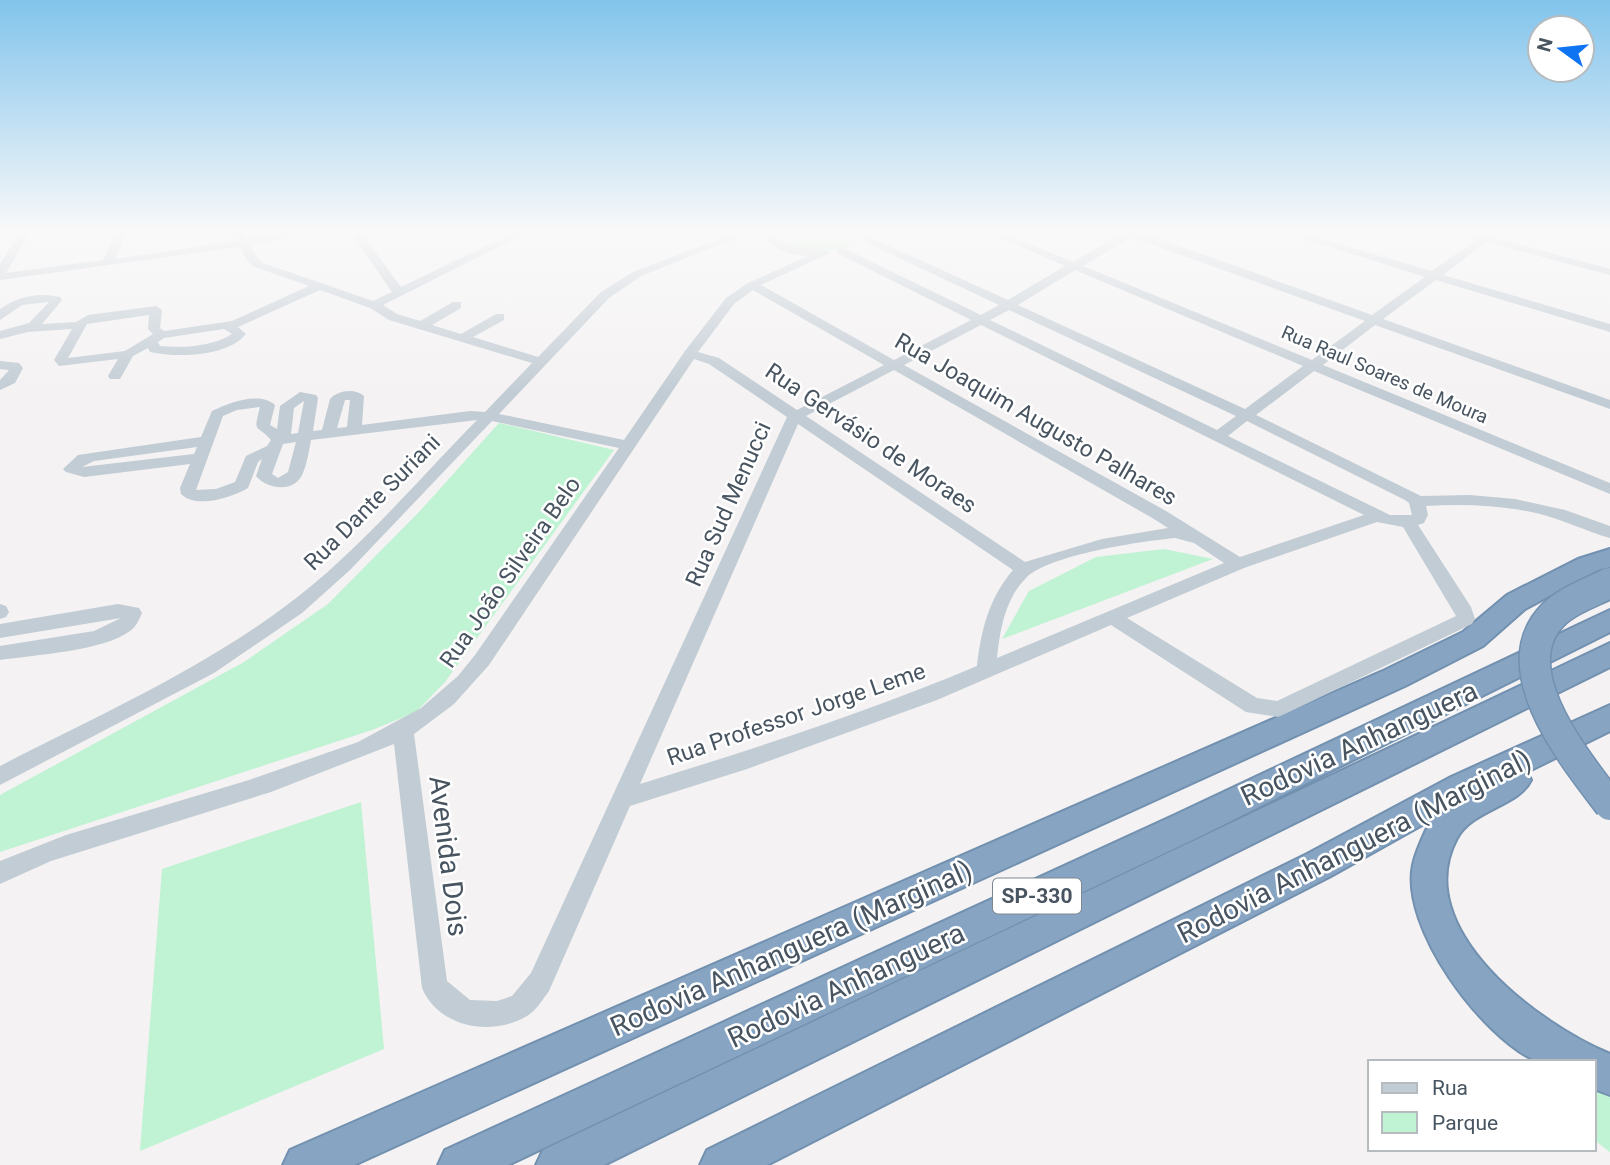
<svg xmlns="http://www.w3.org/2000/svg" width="1610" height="1165" font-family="Roboto,sans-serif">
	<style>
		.green { fill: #bff3d3 }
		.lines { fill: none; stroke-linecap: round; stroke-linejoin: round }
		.highway-casing { stroke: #7290af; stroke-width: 4 }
		.minor { fill: #c2ccd4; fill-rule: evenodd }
		.highway { fill: #87a5c3; fill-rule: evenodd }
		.highway-bridge-casing { stroke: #7290af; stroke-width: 33; stroke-linecap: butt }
		.highway-bridge { stroke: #87a5c3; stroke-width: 30 }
		.labels { text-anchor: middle; stroke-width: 5; stroke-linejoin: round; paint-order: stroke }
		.far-street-label { font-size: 19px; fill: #485561; stroke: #fff }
		.shield { fill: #fff; stroke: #7f8890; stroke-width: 2 }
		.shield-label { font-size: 21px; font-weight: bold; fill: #485561 }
		.street-label { font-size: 23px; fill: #485561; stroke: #fff }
		.near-street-label { font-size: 28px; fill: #485561; stroke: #fff }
	</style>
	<rect width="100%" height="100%" fill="#f4f2f2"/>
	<g class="green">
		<path d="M777 231H864C856 260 788 256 777 231Z"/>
		<path d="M499 423 614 450 445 682 416 712 372 730 0 852V795L244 662 328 604 420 511Z"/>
		<path d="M1164 549 1213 559 1002 639 1029 591 1096 557Z"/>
		<path d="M361 802 384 1049 140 1151 162 869Z"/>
		<path d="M1594 1081 1610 1087V1152L1594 1140Z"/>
	</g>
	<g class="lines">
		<g class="highway-casing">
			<g id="highway">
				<path d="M1610 549V567L1596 571 1525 609 1483 646 1405 686 354 1165H283L290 1150 1385 670 1463 632 1507 595 1578 559Z"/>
				<path d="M1610 610V632L1201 836 508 1165H438L445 1150 1177 814Z"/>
				<path d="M1610 643V667L604 1165H536L543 1150Z"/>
				<path d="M1610 705V731L1527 772 1531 780C1519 806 1473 809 1457 838 1408 929 1540 1025 1610 1054V1095L1594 1089V1062C1580 1062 1547 1066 1536 1061 1481 1036 1400 927 1413 865 1416 851 1424 834 1431 820L1331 876 767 1165H700L707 1150 1307 854 1451 777Z"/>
			</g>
		</g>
		<g class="minor">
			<path d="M21 231H31L6 273 103 260 117 231H127L115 259 237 241 232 231H242L246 239 289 231H308L303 234 250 245 257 258 263 263 373 301 392 292 350 231H360L401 287 517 231H530L383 305 397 314 420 321 453 302H461V308L432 325 461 334 496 314H504V320L473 337 538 357 601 292 633 272 740 231H754L641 276 609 298 499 414 624 440 685 351 726 298 748 283 808 256C789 254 770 250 762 231H772C785 256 812 241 830 253L761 285 894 360 971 320 837 253V249H845L981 315 999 305 863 241V237L867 236 1008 300 1065 266 985 231H998L1073 262 1122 233 1121 231H1138L1372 315 1425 277 1279 231H1294L1432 271 1476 240 1451 231 1482 235 1488 231H1499L1492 237 1610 269V275L1486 242 1443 275 1610 324V332L1436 280 1383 319 1610 400V409L1375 325 1323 365 1610 483V494L1314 371 1256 415 1421 496 1470 495 1515 499 1565 510 1610 526V538C1585 531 1562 519 1536 513 1500 505 1463 504 1426 506L1428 515 1424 523 1418 525 1471 607 1475 619 1472 624 1279 717 1246 712 1111 625 937 700 747 769 630 806 549 991C543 999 536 1011 527 1016 492 1037 439 1028 422 988L394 744 271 792 51 861 0 884V861L66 835 249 780 358 742 421 708 458 676 475 655 619 448 492 421 350 570 302 613 214 673 0 785V766C97 716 199 671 287 605 355 555 417 481 477 420L311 440C309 451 307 463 303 473 295 493 268 490 256 476L262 459 258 462 248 488C231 498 196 509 181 494L180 488 190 464 84 477 66 472 63 469 78 455 201 437 212 411C229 403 259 391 275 405L270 425 277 429 280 406 300 392 316 395 318 398 313 431 322 430 330 399C338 390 355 388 364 396L362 425 470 411 485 412 532 363 389 320 370 308 320 290 238 327 246 334C227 357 177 358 150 352L148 348 133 356 120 379H110L108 376 118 359 59 366 54 360 72 329 28 332 0 339V331L29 323 49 302 22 305 0 320V309C18 296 39 292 60 297L62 300 42 324 76 322 88 315 156 306 162 310 160 328 164 331 232 321 309 286 255 267 248 262 240 247 0 280V264ZM1131 237 1365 321 1312 360 1083 266ZM1075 270 1303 366 1245 409 1018 305ZM753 290 884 365 797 410 719 358 698 352 734 304ZM1009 310 1236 416 1217 430 990 320ZM149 315 148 329 153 334 125 351 68 358 87 324ZM981 325 1364 515 1240 557 1166 511 904 365ZM224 329 232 334C212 347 183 348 160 346L158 342 164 338ZM694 359 709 364 787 417 531 973 512 996 497 1001 470 1000 447 981 414 734 454 704 489 665ZM894 370 1154 519 1168 528 1102 539 1025 562 806 416ZM345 400H350L347 427 337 428ZM304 401 298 433 291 434 294 408ZM260 407C253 435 256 423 271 440L267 446 246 456 235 482 216 489 196 490 223 416 237 410ZM1247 421 1405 500 1409 503 1412 515H1390L1228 436ZM798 424 1013 570C989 598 981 630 977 666 867 712 754 749 640 784ZM296 442 288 472 278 478 272 474 283 444ZM197 447 194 454 82 467 94 461ZM1377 522 1403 527 1456 616 1277 701 1257 698 1127 618 1244 568ZM1175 538 1194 543 1224 563 997 658C1000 630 1005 599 1026 578 1048 555 1142 541 1175 538Z"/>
			<path d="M0 361 19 363 23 368 15 383 0 390V380L9 370 0 369Z"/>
			<path d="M0 604 6 606 9 612 6 617 0 619Z"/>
			<path d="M118 604 139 608 142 613C139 620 136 627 130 631 104 651 33 655 0 660V646L94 631 121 618 0 638V624Z"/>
		</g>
		<use href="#highway" class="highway"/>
		<g class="highway-bridge-casing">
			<path id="highway-bridge" d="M1610 583C1592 592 1568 600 1553 615 1500 669 1576 760 1610 805"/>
		</g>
		<use href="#highway-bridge" class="highway-bridge"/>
	</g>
	<linearGradient id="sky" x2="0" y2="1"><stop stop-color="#82c4ec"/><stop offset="0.59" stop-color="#faf9f9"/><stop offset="1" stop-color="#faf9f9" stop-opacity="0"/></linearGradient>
	<rect width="1610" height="394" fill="url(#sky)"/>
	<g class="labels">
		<g class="far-street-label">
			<text transform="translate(1385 374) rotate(23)" y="7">Rua Raul Soares de Moura</text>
		</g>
		<rect class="shield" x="993" y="878.5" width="88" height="35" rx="5"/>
		<g class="shield-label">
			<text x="1037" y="903">SP-330</text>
		</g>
		<g class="street-label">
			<text transform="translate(1036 419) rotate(30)" y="8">Rua Joaquim Augusto Palhares</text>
			<text transform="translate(871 438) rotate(34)" y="8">Rua Gervásio de Moraes</text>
			<text transform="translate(372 502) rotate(-45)" y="8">Rua Dante Suriani</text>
			<text transform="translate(728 504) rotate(-66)" y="8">Rua Sud Menucci</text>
			<text transform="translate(510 572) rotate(-55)" y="8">Rua João Silveira Belo</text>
			<text transform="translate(796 714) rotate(-19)" y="8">Rua Professor Jorge Leme</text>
		</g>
		<g class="near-street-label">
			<text transform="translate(1359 743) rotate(-25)" y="10">Rodovia Anhanguera</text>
			<text transform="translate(1354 846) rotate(-27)" y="10">Rodovia Anhanguera (Marginal)</text>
			<text transform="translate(449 856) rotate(83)" y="10">Avenida Dois</text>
			<text transform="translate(791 948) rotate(-24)" y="10">Rodovia Anhanguera (Marginal)</text>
			<text transform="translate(846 985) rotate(-25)" y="10">Rodovia Anhanguera</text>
		</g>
	</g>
	<rect x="1368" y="1060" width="228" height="91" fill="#ffffff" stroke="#b6bbc0" stroke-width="2"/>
	<rect x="1382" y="1083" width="35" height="10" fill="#c2ccd4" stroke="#b6bbc0" stroke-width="2"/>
	<text x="1432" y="1095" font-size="21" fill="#485561">Rua</text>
	<rect x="1382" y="1112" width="35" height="21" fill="#bff3d3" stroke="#b6bbc0" stroke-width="2"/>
	<text x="1432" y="1130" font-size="21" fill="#485561">Parque</text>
	<g transform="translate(1561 49) rotate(285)"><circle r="33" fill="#ffffff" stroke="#b6bbc0" stroke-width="2"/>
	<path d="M0-5L12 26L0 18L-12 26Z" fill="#0e74f2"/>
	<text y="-10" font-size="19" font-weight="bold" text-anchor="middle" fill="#485561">N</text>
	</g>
</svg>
